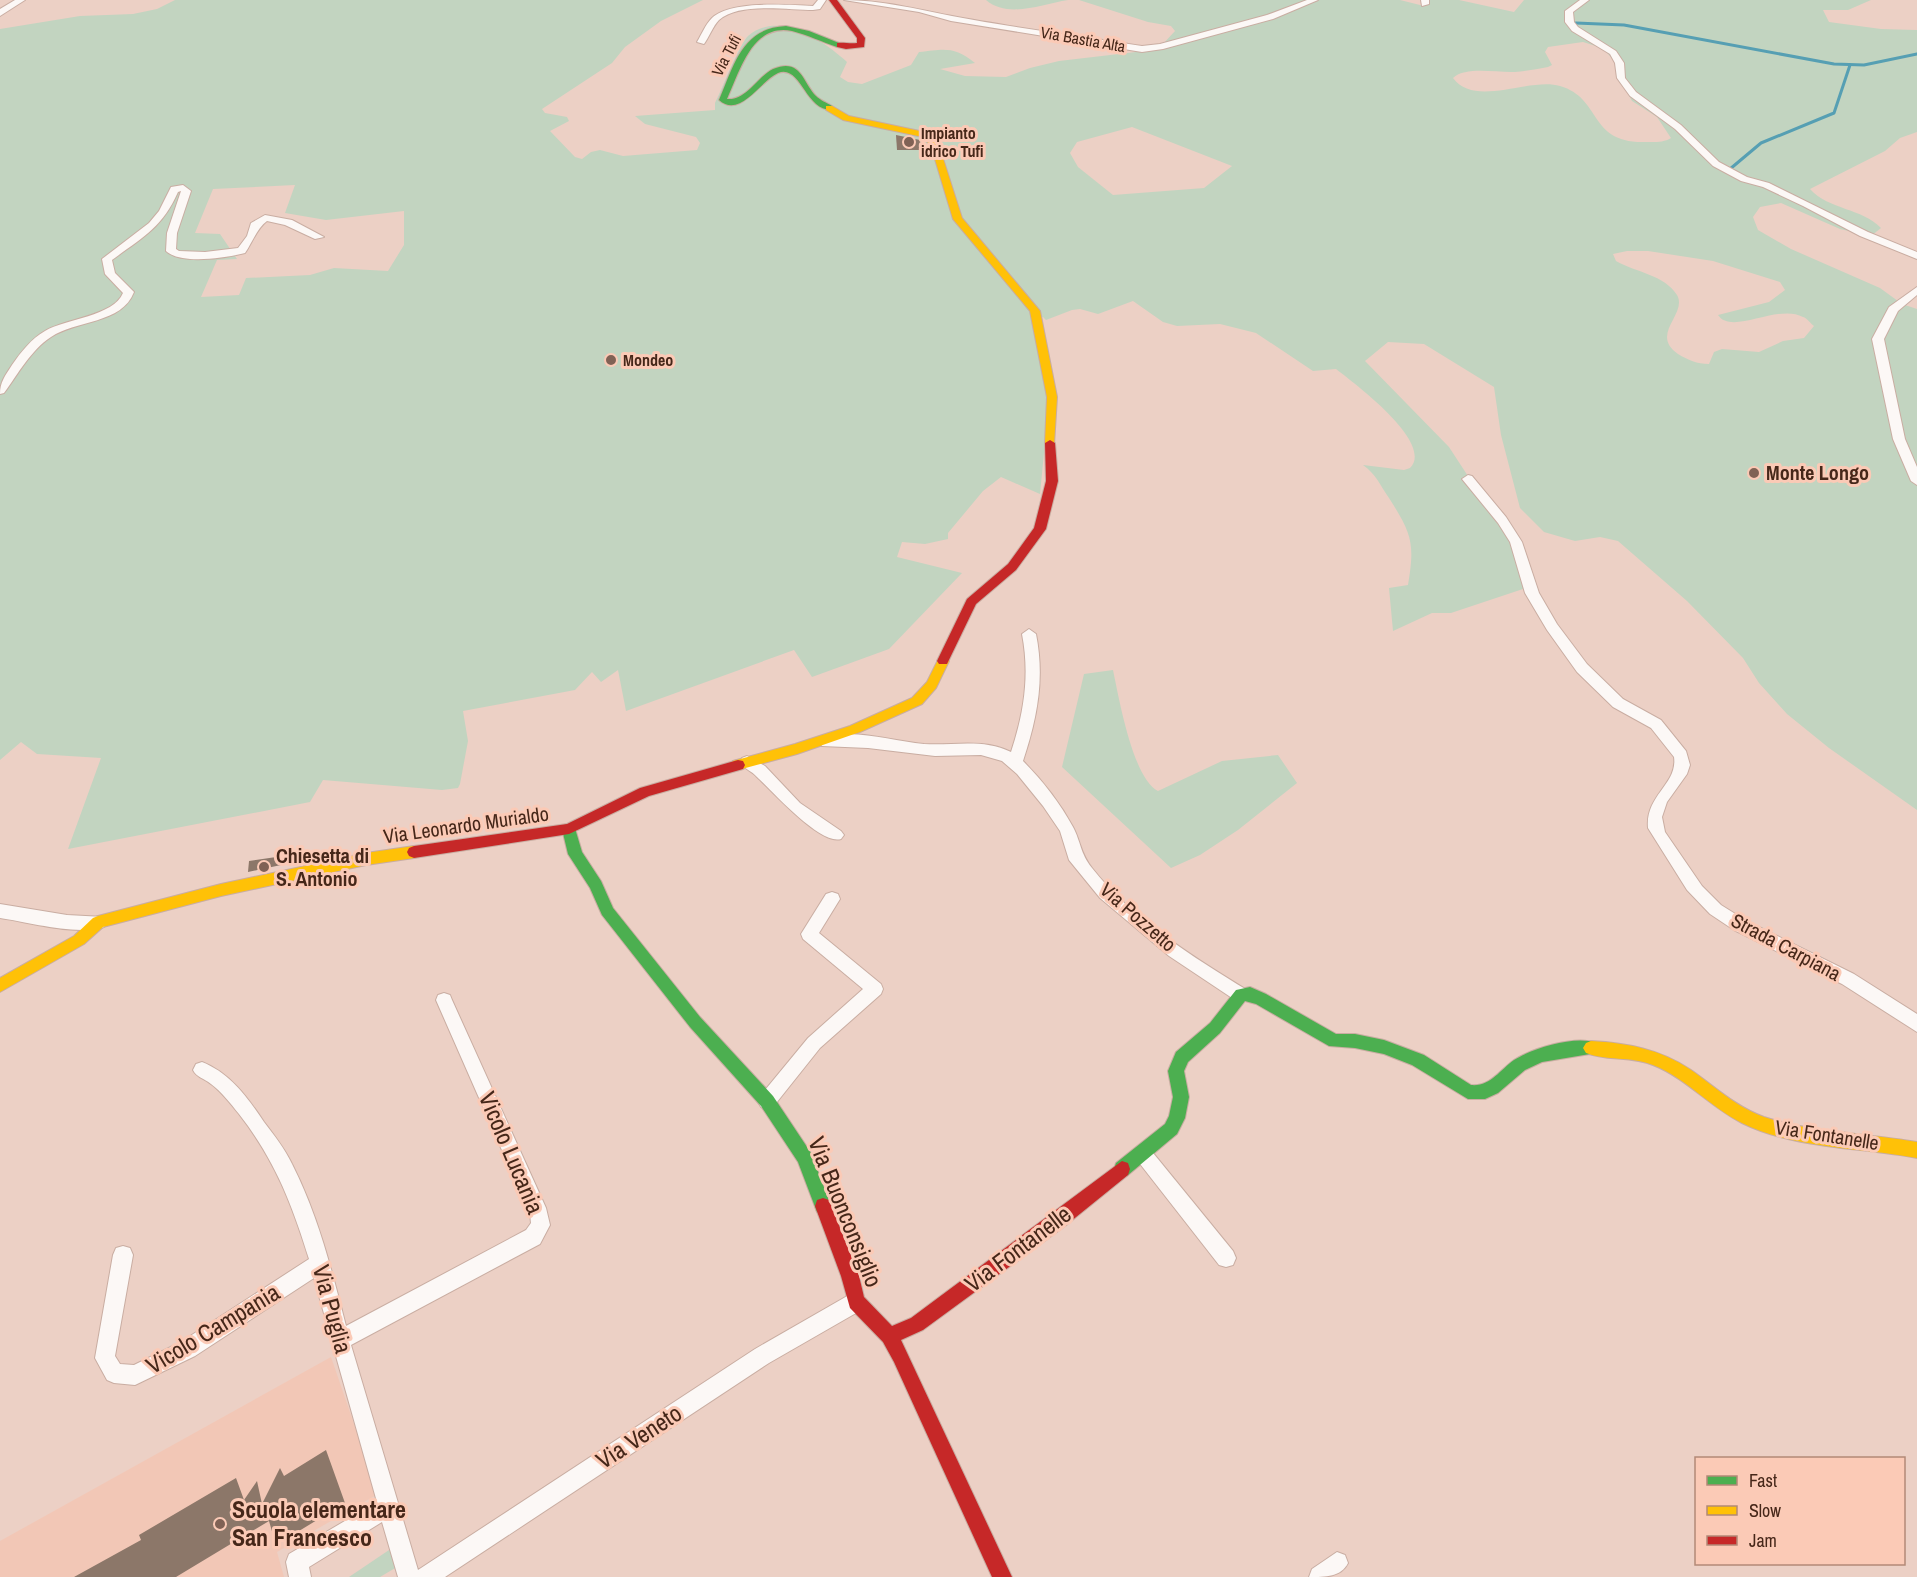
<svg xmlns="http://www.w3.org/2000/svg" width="1917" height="1577" font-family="'Archivo Narrow',sans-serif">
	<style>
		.built { fill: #f2c7b6 }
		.green { fill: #c2d4c0; fill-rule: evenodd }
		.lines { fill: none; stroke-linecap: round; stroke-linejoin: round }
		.stream { stroke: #569fb3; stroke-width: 3 }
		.building { fill: #8c7769 }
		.street-casing { stroke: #c9ada2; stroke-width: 2 }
		.fast-casing { stroke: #c9ada2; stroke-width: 2 }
		.slow-casing { stroke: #c9ada2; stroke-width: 2 }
		.jam-casing { stroke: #c9ada2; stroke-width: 2 }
		.street { fill: #fcf8f6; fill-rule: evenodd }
		.fast { fill: #4caf50; fill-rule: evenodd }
		.slow { fill: #ffc107; fill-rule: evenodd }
		.jam { fill: #c62828; fill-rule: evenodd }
		.poi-dot { fill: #806255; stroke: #fbcab6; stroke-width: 2 }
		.labels { text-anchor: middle; stroke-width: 6; stroke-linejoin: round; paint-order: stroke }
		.far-street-label { font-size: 16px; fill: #462719; stroke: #fbcab6 }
		.far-poi-label { font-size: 16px; font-weight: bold; fill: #462719; stroke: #fbcab6; text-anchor: start }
		.poi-label { font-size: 20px; font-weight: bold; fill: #462719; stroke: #fbcab6; text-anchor: start }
		.street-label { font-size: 20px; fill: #462719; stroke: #fbcab6 }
		.near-street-label { font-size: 24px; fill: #462719; stroke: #fbcab6 }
		.near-poi-label { font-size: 24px; font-weight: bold; fill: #462719; stroke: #fbcab6; text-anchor: start }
	</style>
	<rect width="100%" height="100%" fill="#ecd0c5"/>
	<path class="built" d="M331 1357 378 1494 277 1552 284 1577H0V1541Z"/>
	<g class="green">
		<path d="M175 0H703L661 21 625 47 612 63 542 109 545 113 567 117 569 121 550 131 575 157 582 159 591 152 600 150 623 156 697 150 700 143 696 137 645 124 635 116 715 110V103C722 89 739 45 748 36 779 9 825 42 847 62L840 77 848 82 862 84 911 65 919 52C945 49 954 46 975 63L940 69 965 76 1006 77 1030 68 1059 61 1153 50 1198 39 1201 33 1162 45 1175 31 1171 26 1148 22 1079 0H1400L1424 6 1426 0H1459L1514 12 1524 0H1871L1848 10H1823L1829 22 1881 29 1917 30V132L1900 138 1885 151 1810 189C1829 210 1862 208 1881 228L1871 236 1840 229 1781 203 1760 207 1753 217 1758 230 1791 249 1880 288 1902 304 1917 309V810L1829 748 1787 714 1759 683 1743 658 1687 601 1618 541 1600 537 1575 541 1544 532 1520 508 1501 435 1494 387 1424 344 1388 342 1365 361 1449 447 1511 542 1526 588 1451 613H1432L1393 631 1389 588 1408 585C1415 543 1412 534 1389 498 1380 485 1376 474 1363 465L1404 470 1410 468C1435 443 1354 383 1336 369L1313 371 1256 333 1220 324 1177 326 1163 322 1133 301 1098 314 1080 309 1072 310 1046 320 1043 317 1037 318 1048 384 1049 401 1040 494 1001 477 983 491 948 533V539L925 544 902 542 897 557 962 573 889 649 812 677 794 650 626 711 618 670 601 682 592 672 575 690 463 711 468 741 460 784 458 788 442 790 323 780 310 802 68 849 101 758 37 754 21 742 0 760V29L80 16 133 14 157 9ZM1583 42 1602 48 1617 63 1623 75 1626 90 1632 101 1657 117 1671 138C1663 143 1653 142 1644 142 1588 143 1602 98 1560 86 1529 77 1475 108 1453 78 1466 66 1497 73 1515 72 1526 71 1537 69 1548 67L1552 65 1545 52 1548 47ZM1132 127 1232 166 1204 188 1113 195 1078 167 1070 153 1077 142ZM295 185 285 213 326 220 404 211V245L388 271 334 268 310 275 246 278 239 295 201 297 217 260 237 259 220 234 195 233 213 189ZM1627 251H1648L1713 261 1780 282 1785 290 1769 302 1718 315C1732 336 1778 303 1803 317 1807 318 1811 324 1814 326L1804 338 1783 341 1759 352 1722 349 1714 352 1709 364C1697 364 1688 360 1678 354 1649 334 1688 314 1677 295 1665 275 1635 272 1616 261L1613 254Z"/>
		<path d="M986 0H1068C1042 4 1008 19 986 0Z"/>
		<path d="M1113 670C1119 698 1133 779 1158 791L1222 761 1278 755 1297 783 1238 830 1200 855 1171 868 1062 767 1084 674Z"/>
		<path d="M395 1546 402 1564 380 1577H349Z"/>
	</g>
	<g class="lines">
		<g class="stream">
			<path d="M1576 23 1624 25 1834 64 1864 65 1917 54"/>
			<path d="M1730 169 1761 143 1834 113 1850 65"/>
		</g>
	</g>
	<g class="building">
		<path d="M896 135 920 140 922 150H897Z"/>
		<path d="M283 856 281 865 248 872 249 861Z"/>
		<path d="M326 1450 345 1503 276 1545 269 1521 176 1577H74L141 1540 139 1535 236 1478 244 1500 257 1481 262 1504 280 1468 284 1476Z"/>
	</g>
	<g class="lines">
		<g class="street-casing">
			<g id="street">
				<path d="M15 0H25L0 16V9Z"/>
				<path d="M818 0H826L820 9 813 10C788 10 739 2 719 20 713 26 709 37 704 44L697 42C702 34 705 25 712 18 731 0 787 5 813 6Z"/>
				<path d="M844 0C881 0 916 9 952 16 1015 28 1079 36 1142 46L1160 44 1267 15 1307 0H1318L1273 19 1163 49 1142 52 951 21 919 12Z"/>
				<path d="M1421 0H1429V4L1422 6Z"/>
				<path d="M1580 0H1589L1573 12 1574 22 1578 27 1616 51 1624 63 1625 78 1636 92 1681 125 1719 162 1747 177 1769 183 1868 232 1917 252V259L1860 236 1803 206 1763 187 1741 181 1713 166 1675 129 1630 96 1617 78 1615 63 1610 54 1572 31 1565 22V11Z"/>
				<path d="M183 185 191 191 177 233 176 249 179 251 205 252 238 248 247 236 251 223 265 215 292 220 324 237 315 239 285 225 267 221C257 228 252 243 245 253 225 258 181 265 166 251L167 233 181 191 178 192C162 228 143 237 112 260L115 273 134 292C122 324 76 320 51 337 31 350 18 374 4 393L0 394C0 382 5 376 12 365 21 352 31 339 45 331 65 319 114 316 123 293L105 274 102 259 149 223 159 211 171 187Z"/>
				<path d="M1917 287V295L1898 311 1884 339 1905 439 1917 467V485L1911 481 1893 439 1872 339 1889 307Z"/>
				<path d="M1468 475 1472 476 1506 517 1522 542 1539 593 1557 624 1587 664 1623 699 1661 720 1686 751 1690 765 1687 774 1667 802 1662 817 1665 832 1702 886 1721 905 1745 920 1854 974 1917 1014V1032L1842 984 1734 930 1710 914 1687 890 1648 828C1645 795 1678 784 1674 757L1651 728 1613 707 1577 672 1547 630 1525 593 1510 542 1498 523 1462 479Z"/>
				<path d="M1029 629 1036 634C1045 679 1037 719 1023 761 1042 780 1060 803 1073 827 1081 842 1080 853 1092 868 1130 917 1194 958 1247 990L1249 995 1247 1000 1241 1002 1235 1000 1169 956 1100 898 1069 860 1060 831 1043 806 1017 774 1002 761 981 755 935 756 868 748 822 746 820 742 822 738C853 728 892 741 924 744 953 746 983 738 1011 752 1024 713 1030 675 1022 634Z"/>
				<path d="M747 756 765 766 800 803 841 831 844 835 841 839C821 846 772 791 757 777 752 771 744 769 740 762L742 758Z"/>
				<path d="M832 892 838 894 840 899 819 933 881 984 883 989 881 994 820 1048 773 1107 767 1109 761 1107 758 1101 761 1095 808 1038 863 989 803 939 801 934 826 894Z"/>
				<path d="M0 904 67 915 104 917 106 922 104 927C76 936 29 922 0 918Z"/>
				<path d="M444 993 450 995 452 1000 546 1208 550 1225 540 1244 351 1345 418 1570 755 1349 849 1295 856 1292 863 1295 866 1302 863 1309 769 1363 445 1577H398L382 1522 309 1567 311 1577H289L286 1562 289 1554 377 1502 314 1278 195 1356 135 1385 114 1383 107 1380 95 1358 113 1255 116 1248 123 1246 130 1248 133 1255 115 1356 120 1364 134 1365 181 1342 309 1259C292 1204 275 1160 239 1114 231 1104 221 1091 211 1084 204 1078 197 1078 193 1070L196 1064 202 1062C230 1073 248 1098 264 1122 274 1135 285 1149 292 1164 318 1215 332 1271 346 1326L526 1230 531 1223 530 1214 436 1000 438 995Z"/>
				<path d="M1143 1145 1149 1148 1233 1251 1236 1258 1233 1265 1226 1267 1219 1265 1137 1160 1134 1154 1137 1148Z"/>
				<path d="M1337 1552 1345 1555 1348 1563C1341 1577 1326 1577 1309 1577L1312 1569Z"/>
			</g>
		</g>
		<g class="fast-casing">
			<g id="fast">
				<path d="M786 26 809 31 844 45 837 47C822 42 808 35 792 31 752 23 740 71 727 99 746 101 758 76 773 69 801 57 803 83 816 96 820 100 827 103 832 106V110C805 111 801 64 778 73 760 81 740 119 719 100 734 65 742 28 786 26Z"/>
				<path d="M569 824 574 825 582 852 601 881 613 908 700 1017 773 1096 811 1153 831 1206 829 1212 823 1214 817 1212 798 1162 761 1106 690 1027 602 915 590 888 568 854 562 829 564 825Z"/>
				<path d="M1250 987 1266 994 1336 1034H1355L1384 1040 1424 1055 1471 1085C1490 1087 1500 1070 1514 1060 1533 1048 1576 1035 1596 1043L1599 1048 1596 1053 1542 1062 1525 1070 1498 1093 1485 1099H1468L1412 1065 1384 1054 1355 1048 1329 1046 1256 1004 1245 1001 1220 1033 1188 1062 1184 1071 1189 1097 1185 1118 1177 1134 1128 1175 1122 1177 1116 1175 1114 1169 1116 1163 1165 1124 1169 1116 1173 1097 1168 1071 1176 1052 1210 1023 1236 990Z"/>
			</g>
		</g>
		<g class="slow-casing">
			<g id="slow">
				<path d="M826 106H832L849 116 929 133 939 146 962 218 1040 311 1057 397 1054 445H1046L1045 443 1047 397 1030 311 953 219 931 146 923 137 843 120 826 110Z"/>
				<path d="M943 656 949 661 936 688 922 704 860 732 797 754 738 770 731 765 733 761 795 744 850 726 912 698 927 682 939 658Z"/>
				<path d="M414 846 419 848 421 852 419 856 414 858 366 865 221 896 103 927 84 944 0 992V978L74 936 93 918 98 916 221 884 366 853Z"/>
				<path d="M1591 1041C1627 1043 1660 1049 1691 1070 1714 1086 1736 1107 1764 1117 1813 1133 1866 1133 1917 1142V1158C1859 1147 1795 1149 1742 1123 1710 1107 1686 1078 1653 1065 1631 1056 1606 1061 1586 1053L1583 1048 1586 1043Z"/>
			</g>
		</g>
		<g class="jam-casing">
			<g id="jam">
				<path d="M829 0H837L865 38 864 47 846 49 837 47V43C843 42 850 44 857 43V38Z"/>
				<path d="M1050 440 1055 443 1058 481 1046 529 1016 570 976 604 947 664H939L937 661 967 599 1008 564 1034 528 1046 481 1045 443Z"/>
				<path d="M738 760 743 761 745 765 743 769 649 796 569 834 414 858 409 856 407 852 409 848 414 846 567 824 640 788Z"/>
				<path d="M1122 1161 1128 1163 1130 1169 1128 1175 1065 1226 923 1330 901 1340 1012 1577H992L894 1362 883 1342 850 1308 841 1276 815 1206 817 1200 823 1198 829 1200 859 1276 864 1297 892 1326 911 1318Z"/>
			</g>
		</g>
		<use href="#street" class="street"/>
		<use href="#fast" class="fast"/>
		<use href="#slow" class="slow"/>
		<use href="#jam" class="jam"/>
	</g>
	<g class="poi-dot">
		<circle cx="909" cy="142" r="6"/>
		<circle cx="611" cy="360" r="6"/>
		<circle cx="1754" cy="473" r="6"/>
		<circle cx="264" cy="867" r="6"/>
		<circle cx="220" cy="1524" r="6"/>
	</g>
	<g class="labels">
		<g class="far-street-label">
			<text transform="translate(1083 39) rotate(10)" y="6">Via Bastia Alta</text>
			<text transform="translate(726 55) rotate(-62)" y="6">Via Tufi</text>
		</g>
		<g class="far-poi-label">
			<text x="921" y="139">Impianto<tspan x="921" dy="18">idrico Tufi</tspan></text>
			<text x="623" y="366">Mondeo</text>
		</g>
		<g class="poi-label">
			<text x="1766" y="480">Monte Longo</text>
			<text x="276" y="863">Chiesetta di<tspan x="276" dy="23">S. Antonio</tspan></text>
		</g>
		<g class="street-label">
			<text transform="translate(466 825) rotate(-8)" y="7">Via Leonardo Murialdo</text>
			<text transform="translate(1138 917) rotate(41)" y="7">Via Pozzetto</text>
			<text transform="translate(1786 947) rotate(28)" y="7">Strada Carpiana</text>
			<text transform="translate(1827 1135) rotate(9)" y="7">Via Fontanelle</text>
		</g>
		<g class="near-street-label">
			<text transform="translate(511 1153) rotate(67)" y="8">Vicolo Lucania</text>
			<text transform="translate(845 1212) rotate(68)" y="8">Via Buonconsiglio</text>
			<text transform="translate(1018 1249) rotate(-37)" y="8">Via Fontanelle</text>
			<text transform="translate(332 1309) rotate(75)" y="8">Via Puglia</text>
			<text transform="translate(213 1329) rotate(-31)" y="8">Vicolo Campania</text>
			<text transform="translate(639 1437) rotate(-33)" y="8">Via Veneto</text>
		</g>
		<g class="near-poi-label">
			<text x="232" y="1518">Scuola elementare<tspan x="232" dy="28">San Francesco</tspan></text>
		</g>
	</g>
	<rect x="1695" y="1457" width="210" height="108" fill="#fbcab6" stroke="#b38977" stroke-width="1.5"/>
	<rect x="1707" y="1476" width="30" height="9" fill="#4caf50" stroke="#b38977" stroke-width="1.5"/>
	<text x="1749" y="1487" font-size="18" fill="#462719">Fast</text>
	<rect x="1707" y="1506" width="30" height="9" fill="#ffc107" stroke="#b38977" stroke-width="1.5"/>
	<text x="1749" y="1517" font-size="18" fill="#462719">Slow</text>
	<rect x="1707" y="1536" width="30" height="9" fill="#c62828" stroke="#b38977" stroke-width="1.5"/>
	<text x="1749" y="1547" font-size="18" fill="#462719">Jam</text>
</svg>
